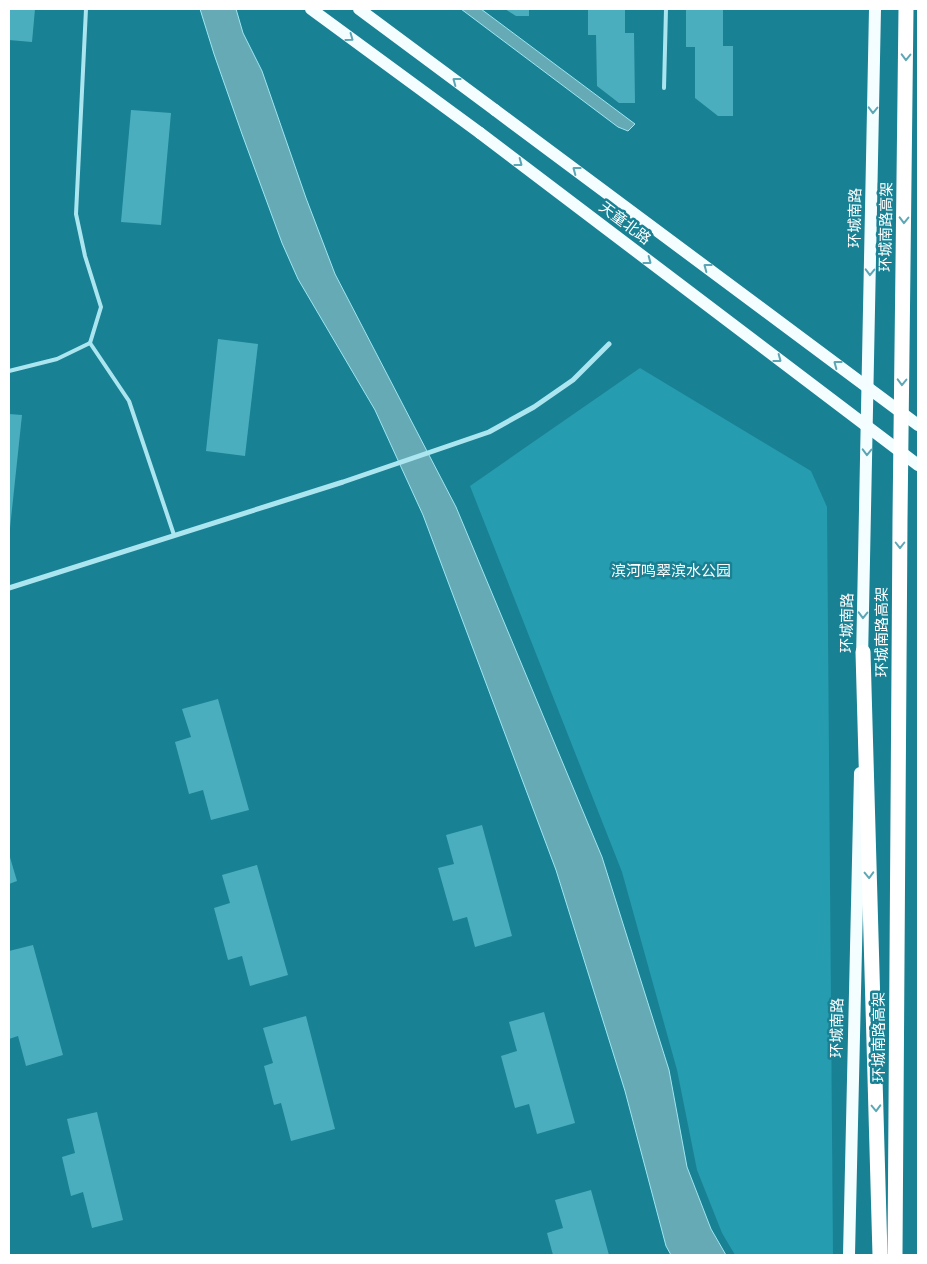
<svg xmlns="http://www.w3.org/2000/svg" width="927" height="1264" font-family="Barlow,'Noto Sans SC',sans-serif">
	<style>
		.green { fill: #269cb0 }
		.water { fill: #66aab6; stroke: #9ee7f2 }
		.building { fill: #4aaebf }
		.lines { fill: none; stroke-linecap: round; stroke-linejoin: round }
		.lane { stroke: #abe6f0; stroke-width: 4 }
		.street { stroke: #abe6f0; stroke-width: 5 }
		.primary { stroke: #f4fdff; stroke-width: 12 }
		.highway { stroke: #fff; stroke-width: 15 }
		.primary-bridge { stroke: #f4fdff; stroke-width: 12 }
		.highway-bridge { stroke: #fff; stroke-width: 15 }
		.oneway { stroke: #5ba6b4 }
		.oneway2 { stroke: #5ea7b4 }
		.labels { text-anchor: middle; stroke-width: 5; stroke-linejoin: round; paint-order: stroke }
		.street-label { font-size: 15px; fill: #fff; stroke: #198194 }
		.park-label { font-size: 15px; fill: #fdfeff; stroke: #198194 }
	</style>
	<rect width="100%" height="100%" fill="#198194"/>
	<path class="green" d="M640 368 811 471 827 507 833 1255H735L722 1233 697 1170 677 1070 622 872 470 486Z"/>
	<g class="water">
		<path d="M200 9H236L243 33 262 71 306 198 335 274 456 507 602 857 669 1070 687 1167 711 1229 726 1255H671L666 1246 625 1091 556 870 423 515 375 410 298 279 282 243 242 134 214 54Z"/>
		<path d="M461 9H481L635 124 628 131 618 127Z"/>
	</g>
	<g class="building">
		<path d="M9 9H35L32 42 9 40Z"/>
		<path d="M505 9H529V16H516Z"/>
		<path d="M588 9H625V33H634L635 103H619L597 86 596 35H588Z"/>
		<path d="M686 9H723V46H733V116H718L695 98V47H686Z"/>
		<path d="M131 110 171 113 161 225 121 222Z"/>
		<path d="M218 339 258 344 245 456 206 451Z"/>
		<path d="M9 414 22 415 10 528H9Z"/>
		<path d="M218 699 249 810 211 820 203 790 189 794 175 742 191 737 182 709Z"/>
		<path d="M482 825 512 936 475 947 467 917 453 921 438 868 454 864 446 835Z"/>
		<path d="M9 854 17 881 9 884Z"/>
		<path d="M257 865 288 975 250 986 242 956 228 960 214 908 230 903 222 875Z"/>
		<path d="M33 945 63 1055 26 1066 18 1036 9 1039V951Z"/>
		<path d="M544 1012 575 1123 537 1134 529 1104 515 1108 501 1056 517 1051 509 1022Z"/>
		<path d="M306 1016 335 1129 291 1141 281 1103 274 1105 264 1066 273 1063 263 1028Z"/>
		<path d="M97 1112 123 1220 92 1228 83 1192 71 1196 62 1157 75 1153 67 1119Z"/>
		<path d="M591 1190 609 1255H553L547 1233 563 1228 555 1200Z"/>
	</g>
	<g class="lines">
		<g class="lane">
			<path d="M664 88 666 9"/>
			<path d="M90 343 129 401 174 535"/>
			<path d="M9 371 57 359 90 343 101 307 85 256 76 214 86 9"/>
		</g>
		<path class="street" d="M9 588 343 482 489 432 534 407 573 380 609 344"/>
		<g class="primary">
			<path d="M311 9 480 133"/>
			<path d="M359 9 495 110"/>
			<path d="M862 660 875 9"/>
			<path d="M849 1255 860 773"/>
		</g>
		<path class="highway" d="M863 652 880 1255"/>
		<g class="primary-bridge">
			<path d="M495 110 918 425"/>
			<path d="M480 133 918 465"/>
		</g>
		<path class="highway-bridge" d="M895 1255 900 520 906 9"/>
	</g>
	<defs><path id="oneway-chevron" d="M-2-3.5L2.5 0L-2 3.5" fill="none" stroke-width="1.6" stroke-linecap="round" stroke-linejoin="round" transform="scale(1.25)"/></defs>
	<g class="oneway">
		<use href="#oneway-chevron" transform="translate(350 38) rotate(36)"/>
		<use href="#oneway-chevron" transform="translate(456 81) rotate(-143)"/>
		<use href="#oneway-chevron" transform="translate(873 110) rotate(91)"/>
		<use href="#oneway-chevron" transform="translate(519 163) rotate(37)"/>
		<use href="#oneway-chevron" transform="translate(576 170) rotate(-143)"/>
		<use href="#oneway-chevron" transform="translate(648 261) rotate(37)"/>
		<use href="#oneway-chevron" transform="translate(707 267) rotate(-143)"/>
		<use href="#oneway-chevron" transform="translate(870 272) rotate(91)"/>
		<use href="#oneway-chevron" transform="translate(778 359) rotate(37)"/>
		<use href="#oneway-chevron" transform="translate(837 364) rotate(-143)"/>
		<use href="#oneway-chevron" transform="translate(867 452) rotate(91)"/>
		<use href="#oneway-chevron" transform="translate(863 615) rotate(91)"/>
	</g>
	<g class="oneway2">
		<use href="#oneway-chevron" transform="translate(906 57) rotate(91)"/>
		<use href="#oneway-chevron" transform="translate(904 220) rotate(91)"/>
		<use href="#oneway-chevron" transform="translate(902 382) rotate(91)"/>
		<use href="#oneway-chevron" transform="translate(900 545) rotate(90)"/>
		<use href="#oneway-chevron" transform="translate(869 875) rotate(88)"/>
		<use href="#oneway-chevron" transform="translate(876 1108) rotate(88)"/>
	</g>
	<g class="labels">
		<g class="street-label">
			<text transform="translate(855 218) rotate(-89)" y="5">环城南路</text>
			<text transform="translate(625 223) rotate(37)" y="5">天童北路</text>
			<text transform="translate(886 227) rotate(-89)" y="5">环城南路高架</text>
			<text transform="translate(847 623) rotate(-89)" y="5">环城南路</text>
			<text transform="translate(882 632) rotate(-90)" y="5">环城南路高架</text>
			<text transform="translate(837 1028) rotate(-89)" y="5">环城南路</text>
			<text transform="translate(879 1037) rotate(-90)" y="5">环城南路高架</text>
		</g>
		<g class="park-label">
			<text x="671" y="576">滨河鸣翠滨水公园</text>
		</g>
	</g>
	<rect width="927" height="1264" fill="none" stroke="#ffffff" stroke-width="20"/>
</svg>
